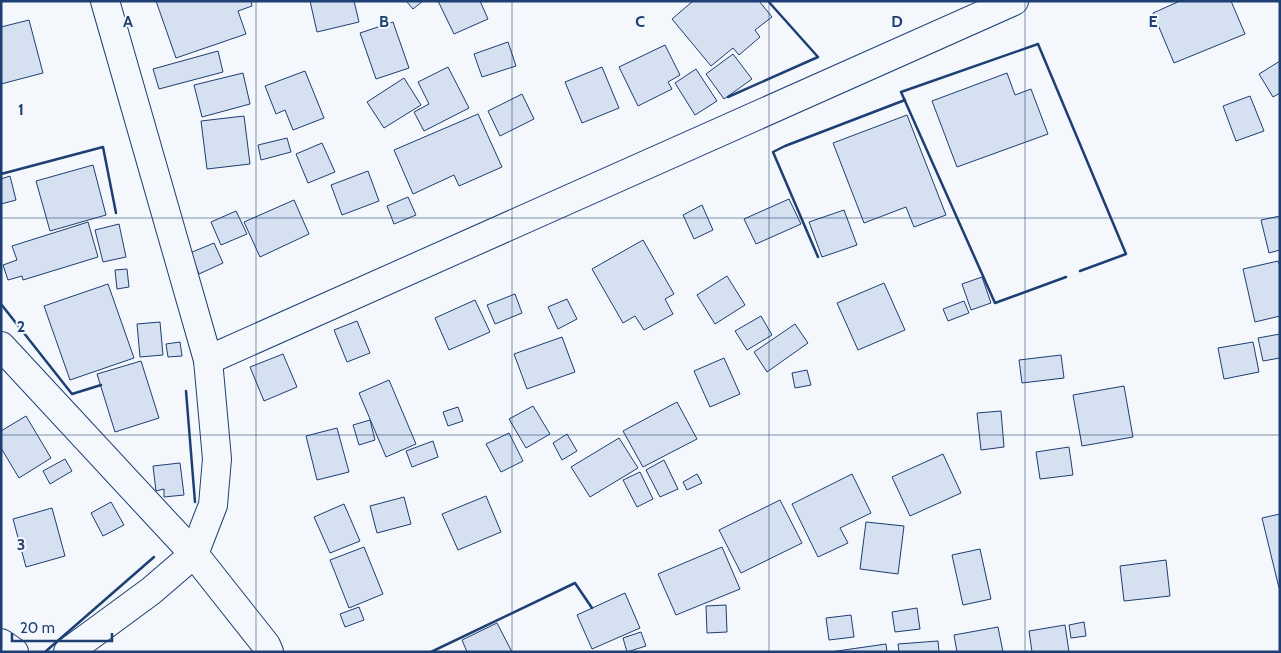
<svg xmlns="http://www.w3.org/2000/svg" width="1281" height="653" font-family="Cabin,sans-serif">
	<style>
		.building { fill: #d5e0f0; stroke: #1d3f73 }
		.lines { fill: none; stroke-linecap: round; stroke-linejoin: round }
		.minor-casing { stroke: #1d3f73; stroke-width: 30 }
		.minor { stroke: #f4f7fb; stroke-width: 28 }
		.wall { stroke: #1d3f73; stroke-width: 2.5 }
		.grid { fill: none; stroke: #1d3f73; stroke-width: 1; stroke-opacity: 0.55 }
		.grid-label { font-size: 16px; text-anchor: middle; font-weight: bold; fill: #1d3f73; stroke: #f4f7fb; stroke-width: 4; stroke-linejoin: round; paint-order: stroke }
	</style>
	<rect width="100%" height="100%" fill="#f4f7fb"/>
	<g class="building">
		<path d="M156 1H251L252 6 238 11 246 34 176 58Z"/>
		<path d="M310 1H354L359 22 317 32Z"/>
		<path d="M406 1H423L413 9Z"/>
		<path d="M438 1H480L488 19 454 34Z"/>
		<path d="M693 1H759L772 17 755 30 760 37 739 55 733 48 711 66 672 19Z"/>
		<path d="M1180 1H1231L1245 34 1174 63 1153 13Z"/>
		<path d="M29 20 43 73 1 84V27Z"/>
		<path d="M393 22 409 68 376 79 360 33Z"/>
		<path d="M508 42 516 66 482 77 474 54Z"/>
		<path d="M665 45 680 75 668 82 672 89 638 106 619 67Z"/>
		<path d="M218 51 223 72 159 89 153 69Z"/>
		<path d="M733 54 752 79 724 99 706 74Z"/>
		<path d="M1280 61V93L1273 97 1259 74Z"/>
		<path d="M448 67 469 108 424 131 414 112 429 104 418 82Z"/>
		<path d="M602 67 619 108 582 123 565 82Z"/>
		<path d="M696 69 717 101 695 115 675 83Z"/>
		<path d="M305 71 324 118 293 130 285 110 276 114 265 86Z"/>
		<path d="M243 73 250 104 202 117 194 85Z"/>
		<path d="M1007 73 1015 95 1031 89 1048 134 957 167 932 101Z"/>
		<path d="M404 78 421 105 384 128 367 102Z"/>
		<path d="M522 94 534 119 500 136 488 111Z"/>
		<path d="M1250 96 1264 131 1236 141 1223 106Z"/>
		<path d="M478 114 502 167 459 186 454 175 413 194 394 150Z"/>
		<path d="M907 115 946 215 914 227 906 207 864 223 833 143Z"/>
		<path d="M244 116 250 164 207 169 201 121Z"/>
		<path d="M287 138 291 152 261 160 258 145Z"/>
		<path d="M322 143 335 172 308 183 296 154Z"/>
		<path d="M93 165 106 215 50 231 36 181Z"/>
		<path d="M368 171 379 201 342 215 331 185Z"/>
		<path d="M10 176 16 200 1 204V179Z"/>
		<path d="M408 197 416 215 394 224 387 206Z"/>
		<path d="M789 199 801 224 756 244 744 219Z"/>
		<path d="M294 200 309 234 260 257 244 222Z"/>
		<path d="M702 205 713 230 694 239 683 215Z"/>
		<path d="M844 210 857 245 822 257 809 222Z"/>
		<path d="M236 211 247 234 221 245 211 222Z"/>
		<path d="M1280 216V250L1269 253 1261 220Z"/>
		<path d="M88 222 98 257 23 280 22 276 8 280 3 265 17 260 12 246Z"/>
		<path d="M119 224 126 257 103 262 95 230Z"/>
		<path d="M643 240 674 294 665 299 673 314 644 330 635 316 623 323 592 269Z"/>
		<path d="M214 243 223 263 199 274 190 253Z"/>
		<path d="M1278 261 1280 267V316L1255 322 1243 269Z"/>
		<path d="M127 269 129 287 117 289 115 270Z"/>
		<path d="M727 276 745 305 715 324 697 295Z"/>
		<path d="M982 277 991 303 971 310 962 284Z"/>
		<path d="M884 283 905 330 858 350 837 303Z"/>
		<path d="M108 284 134 358 70 380 44 306Z"/>
		<path d="M515 294 522 313 495 324 487 305Z"/>
		<path d="M567 299 577 319 558 329 548 307Z"/>
		<path d="M475 300 490 332 449 350 435 318Z"/>
		<path d="M964 301 969 313 948 321 943 309Z"/>
		<path d="M761 316 772 335 747 350 735 331Z"/>
		<path d="M357 321 370 353 347 362 334 330Z"/>
		<path d="M160 322 163 355 140 357 137 324Z"/>
		<path d="M795 324 808 343 767 372 754 352Z"/>
		<path d="M1280 334V358L1263 361 1258 338Z"/>
		<path d="M562 337 575 372 527 389 514 354Z"/>
		<path d="M180 342 182 356 168 357 166 344Z"/>
		<path d="M1253 342 1259 372 1224 379 1218 348Z"/>
		<path d="M283 354 297 387 264 401 250 367Z"/>
		<path d="M1061 355 1064 378 1022 383 1019 360Z"/>
		<path d="M724 358 740 394 710 407 694 371Z"/>
		<path d="M141 361 159 418 115 432 97 374Z"/>
		<path d="M807 370 811 385 795 388 792 373Z"/>
		<path d="M389 380 416 444 386 457 359 393Z"/>
		<path d="M1124 386 1133 437 1082 446 1073 395Z"/>
		<path d="M677 402 697 439 643 467 623 431Z"/>
		<path d="M533 406 550 434 526 448 509 419Z"/>
		<path d="M458 407 463 421 448 426 443 412Z"/>
		<path d="M1001 411 1004 447 981 450 977 413Z"/>
		<path d="M26 416 51 458 19 478 1 448V431Z"/>
		<path d="M370 420 375 440 359 445 353 425Z"/>
		<path d="M337 428 349 472 317 480 306 436Z"/>
		<path d="M509 433 523 461 501 472 486 444Z"/>
		<path d="M567 434 577 451 562 460 553 443Z"/>
		<path d="M619 438 638 468 590 497 571 467Z"/>
		<path d="M433 441 438 457 412 467 406 451Z"/>
		<path d="M1069 447 1073 475 1040 479 1036 452Z"/>
		<path d="M943 454 961 493 910 516 892 477Z"/>
		<path d="M65 459 72 471 50 484 43 471Z"/>
		<path d="M664 460 678 489 660 497 646 470Z"/>
		<path d="M180 463 184 495 164 497V489L156 491 153 466Z"/>
		<path d="M640 472 653 499 637 507 623 480Z"/>
		<path d="M697 474 702 483 687 490 683 482Z"/>
		<path d="M852 474 871 513 840 528 848 543 818 557 792 504Z"/>
		<path d="M486 496 501 532 458 550 442 514Z"/>
		<path d="M404 497 411 524 377 533 370 506Z"/>
		<path d="M780 500 802 543 741 573 719 530Z"/>
		<path d="M111 502 124 525 103 536 91 513Z"/>
		<path d="M344 504 360 541 330 553 314 517Z"/>
		<path d="M52 508 65 556 26 567 13 519Z"/>
		<path d="M1280 514V588H1279L1262 518Z"/>
		<path d="M866 522 904 526 898 574 860 569Z"/>
		<path d="M364 547 383 594 349 608 330 560Z"/>
		<path d="M722 547 740 589 676 615 658 574Z"/>
		<path d="M980 549 991 599 963 605 952 555Z"/>
		<path d="M1166 560 1170 596 1124 601 1120 566Z"/>
		<path d="M625 593 640 628 592 649 577 615Z"/>
		<path d="M726 605 727 632 707 633 706 606Z"/>
		<path d="M359 607 364 620 345 627 340 614Z"/>
		<path d="M917 608 920 629 895 632 892 612Z"/>
		<path d="M851 615 854 637 829 640 826 618Z"/>
		<path d="M1084 622 1086 636 1071 638 1069 625Z"/>
		<path d="M497 623 512 652H467L462 640Z"/>
		<path d="M1065 625 1069 652H1032L1029 631Z"/>
		<path d="M998 627 1003 652H957L954 635Z"/>
		<path d="M641 632 646 646 627 652 623 638Z"/>
		<path d="M938 641 939 652H899L898 644Z"/>
		<path d="M886 644 887 652H830Z"/>
	</g>
	<g class="lines">
		<g class="minor-casing">
			<g id="minor">
				<path d="M1 346 194 554 266 645 269 652"/>
				<path d="M208 360 1014 1"/>
				<path d="M1 643 14 652"/>
				<path d="M68 652 151 591 194 554 213 505 217 459 208 360 105 1"/>
			</g>
		</g>
		<use href="#minor" class="minor"/>
		<g class="wall">
			<path d="M728 97 818 57 768 1"/>
			<path d="M1 174 103 147 116 213"/>
			<path d="M818 257 773 152 785 146 905 100"/>
			<path d="M1066 277 995 303 901 92 1038 44 1126 254 1080 271"/>
			<path d="M1 304 72 394 101 385"/>
			<path d="M186 391 195 502"/>
			<path d="M45 652 154 557"/>
			<path d="M431 652 575 583 592 608"/>
		</g>
	</g>
	<path class="grid" d="M256 1V652M512 1V652M769 1V652M1025 1V652M1 218H1280M1 435H1280"/>
	<g class="grid-label">
		<text x="128" y="27">A</text>
		<text x="384" y="27">B</text>
		<text x="640" y="27">C</text>
		<text x="897" y="27">D</text>
		<text x="1153" y="27">E</text>
		<text x="21" y="115">1</text>
		<text x="21" y="332">2</text>
		<text x="21" y="550">3</text>
	</g>
	<rect width="1281" height="653" fill="none" stroke="#1d3f73" stroke-width="5"/>
	<path d="M12 633v8h100v-8" fill="none" stroke="#1d3f73" stroke-width="2.5"/>
	<text x="20" y="633" font-size="15" fill="#1d3f73" stroke="#f4f7fb" stroke-width="4" paint-order="stroke">20 m</text>
</svg>
